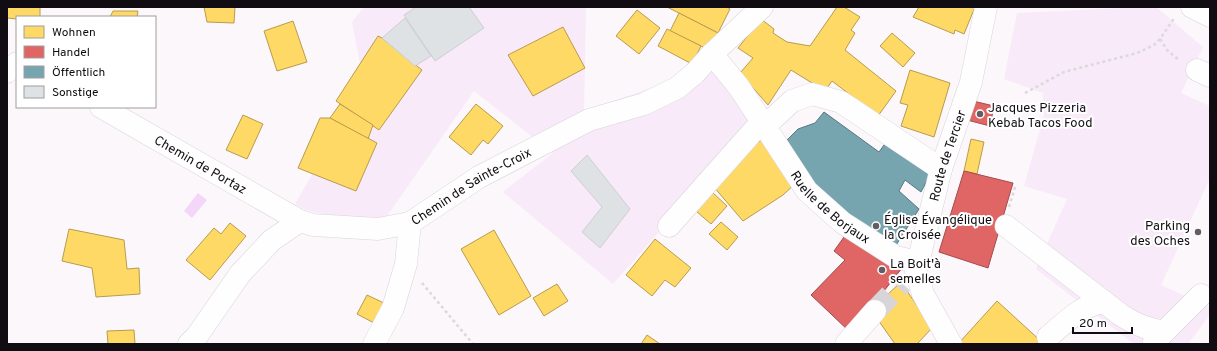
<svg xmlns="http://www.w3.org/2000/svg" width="1217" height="351" font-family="Overpass,sans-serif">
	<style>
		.green { fill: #f8eaf9 }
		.water { fill: #f4d7f8 }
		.homes { fill: #ffd966; stroke: #b89c4d }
		.shops { fill: #e06666; stroke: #a24b4d }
		.public { fill: #76a5af; stroke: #587780 }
		.building { fill: #dee2e4; stroke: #ccd0d3 }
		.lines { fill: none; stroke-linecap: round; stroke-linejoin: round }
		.minor-tunnel { stroke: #d8d4d8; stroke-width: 22; stroke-dasharray: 22 11; stroke-linecap: butt }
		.minor-casing { stroke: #d9d4d9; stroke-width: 23 }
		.path { stroke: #dbd9db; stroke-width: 2.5; stroke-dasharray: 3 3; stroke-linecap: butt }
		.minor { stroke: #fefefe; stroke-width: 22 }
		.poi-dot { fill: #635e64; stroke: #fff; stroke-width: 1.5 }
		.labels { text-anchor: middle; stroke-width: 4; stroke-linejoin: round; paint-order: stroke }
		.poi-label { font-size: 13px; fill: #110c12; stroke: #fff; text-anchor: start }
		.street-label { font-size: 13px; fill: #110c12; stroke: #fff }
	</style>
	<rect width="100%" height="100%" fill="#fbf7fb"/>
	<g class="green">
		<path d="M364 7H582L586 9 584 111 666 83 723 54 766 112 613 284 503 192 553 153 474 91 385 219 340 218 306 210 295 204 364 85 352 22Z"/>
		<path d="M1144 7H1156L1203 47 1181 93 1210 106V178L1161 285 1210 307V315L1188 344H1134L1036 269 1067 199 1024 186 1044 115 1043 93 1004 79 1017 13Z"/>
	</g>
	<path class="water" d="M198 193 207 200 192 218 184 211Z"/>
	<g class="homes">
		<path d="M7 7H40V17H17V19L7 18Z"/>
		<path d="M204 7H235L234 23 207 22Z"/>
		<path d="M667 7H727L730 9 718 33Z"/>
		<path d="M837 7H844L860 17 851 30 855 33 845 50 896 91 878 116 832 81 825 91 791 70 768 105 740 73 753 58 738 48 761 19 774 29 773 33 787 42 810 46Z"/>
		<path d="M919 7H975L964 34 955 30 954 34 913 17Z"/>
		<path d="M637 10 660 28 639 54 616 36Z"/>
		<path d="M113 11H138L137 17H110Z"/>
		<path d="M679 13 718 33 709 50 670 31Z"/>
		<path d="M293 21 307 62 277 71 264 31Z"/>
		<path d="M563 27 585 68 533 96 508 55Z"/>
		<path d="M667 29 701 46 692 64 658 46Z"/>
		<path d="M892 33 915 53 903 67 880 46Z"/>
		<path d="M378 36 382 38 422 70 379 130 336 101Z"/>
		<path d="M910 70 950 83 934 137 901 126 908 105 900 103Z"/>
		<path d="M340 104 373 125 368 139 330 118Z"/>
		<path d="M476 104 503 126 488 144 483 140 471 155 449 137Z"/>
		<path d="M243 115 263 124 247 159 226 150Z"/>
		<path d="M320 118H330L377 143 356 191 298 168Z"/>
		<path d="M763 139 796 183 783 195 743 221 713 186 737 156Z"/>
		<path d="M971 139 984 142 977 174 964 171Z"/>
		<path d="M712 192 727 206 711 224 696 211Z"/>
		<path d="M721 222 738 237 727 250 709 234Z"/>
		<path d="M230 223 246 236 210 280 186 260 214 228 221 234Z"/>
		<path d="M69 229 124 240 127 269 139 268 140 294 96 297 92 268 62 261Z"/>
		<path d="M494 230 531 296 499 315 461 249Z"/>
		<path d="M655 239 691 268 675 287 665 280 652 296 626 275Z"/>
		<path d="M901 282 932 328 917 344H895L876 317 873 308Z"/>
		<path d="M557 284 568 301 544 316 533 298Z"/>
		<path d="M367 295 384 303 374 323 357 314Z"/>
		<path d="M997 301 1044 344H958Z"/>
		<path d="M134 330 135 344H108L107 331Z"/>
		<path d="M647 335 660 344H641Z"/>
	</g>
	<g class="shops">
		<path d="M973 101 994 106 990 126 967 120Z"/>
		<path d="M964 171 1013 183 988 268 939 252Z"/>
		<path d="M849 230 902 268 851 333 811 295 845 260 834 251Z"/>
	</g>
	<path class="public" d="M824 112 879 152 889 138 932 171 921 192 905 180 899 191 919 209 893 250 814 189 781 146 798 129 815 123Z"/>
	<g class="building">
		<path d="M416 7H469L484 28 435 61 404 15Z"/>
		<path d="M405 18 431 56 415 66 382 38Z"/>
		<path d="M587 155 630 209 600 248 582 232 602 207 571 171Z"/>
	</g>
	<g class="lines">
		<path class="minor-tunnel" d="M875 311 902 283"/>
		<g class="minor-casing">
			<g id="minor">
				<path d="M1192 7 1210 16"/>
				<path id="s1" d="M712 54 739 87 807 191 843 223 896 257 917 262"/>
				<path d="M1197 70 1210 76"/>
				<path d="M7 72 17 63"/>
				<path id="s2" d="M101 107 300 221"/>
				<path d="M669 226 756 128 765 126 792 101 812 94 841 102 941 169"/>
				<path d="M1006 226 1121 315C1137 325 1145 328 1164 332"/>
				<path d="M1048 337C1065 323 1081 305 1104 302"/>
				<path d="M1154 342 1201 295"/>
				<path id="s3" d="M189 344 197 336 240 274 272 240 300 221 313 225 378 229 410 223 479 177 589 120 644 104 677 88 695 73 712 54 762 7"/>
				<path d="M374 344 393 308 406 264 410 223"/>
				<path d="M846 344 875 311"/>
				<path id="s4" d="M951 344 923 294 916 271 941 169 971 82 986 7"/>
			</g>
		</g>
		<g class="path">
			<path d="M1160 39 1167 50 1179 60"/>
			<path d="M1025 93 1064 72 1137 53 1154 45 1160 39 1175 17"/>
			<path d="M1009 207 1016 184"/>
			<path d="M422 283 473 344"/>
		</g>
		<use href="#minor" class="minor"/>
	</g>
	<g class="poi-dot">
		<circle cx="980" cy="114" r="4"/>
		<circle cx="876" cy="226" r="4"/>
		<circle cx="1198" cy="232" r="4"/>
		<circle cx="882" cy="270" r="4"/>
	</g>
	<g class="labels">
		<g class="poi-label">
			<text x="988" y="112">Jacques Pizzeria<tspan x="988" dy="15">Kebab Tacos Food</tspan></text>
			<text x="884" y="224">Église Évangélique<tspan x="884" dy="15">la Croisée</tspan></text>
			<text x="1190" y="230" text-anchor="end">Parking<tspan x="1190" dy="15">des Oches</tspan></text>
			<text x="890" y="268">La Boit'à<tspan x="890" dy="15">semelles</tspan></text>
		</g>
		<g class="street-label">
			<text dy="5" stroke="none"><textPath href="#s4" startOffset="201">Route de Tercier</textPath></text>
			<text dy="5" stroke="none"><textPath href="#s2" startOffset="115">Chemin de Portaz</textPath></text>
			<text dy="5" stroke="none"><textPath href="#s3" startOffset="350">Chemin de Sainte-Croix</textPath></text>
			<text dy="5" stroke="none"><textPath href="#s1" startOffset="195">Ruelle de Borjaux</textPath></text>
		</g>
	</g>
	<rect width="1217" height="351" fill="none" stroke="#110c12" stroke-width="16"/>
	<rect x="16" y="16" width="140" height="92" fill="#ffffff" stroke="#a09ea0"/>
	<rect x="24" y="26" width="20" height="12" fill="#ffd966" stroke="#a09ea0"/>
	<text x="52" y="36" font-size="12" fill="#110c12">Wohnen</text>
	<rect x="24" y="46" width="20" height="12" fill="#e06666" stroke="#a09ea0"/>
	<text x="52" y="56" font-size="12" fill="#110c12">Handel</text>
	<rect x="24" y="66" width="20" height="12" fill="#76a5af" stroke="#a09ea0"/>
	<text x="52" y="76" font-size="12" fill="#110c12">Öffentlich</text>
	<rect x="24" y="86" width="20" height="12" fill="#dee2e4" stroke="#a09ea0"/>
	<text x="52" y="96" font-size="12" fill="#110c12">Sonstige</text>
	<path d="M1073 327v6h59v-6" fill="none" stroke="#110c12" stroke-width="2"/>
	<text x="1079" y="327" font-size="12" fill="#110c12" stroke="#ffffff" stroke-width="3" paint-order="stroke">20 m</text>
</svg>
